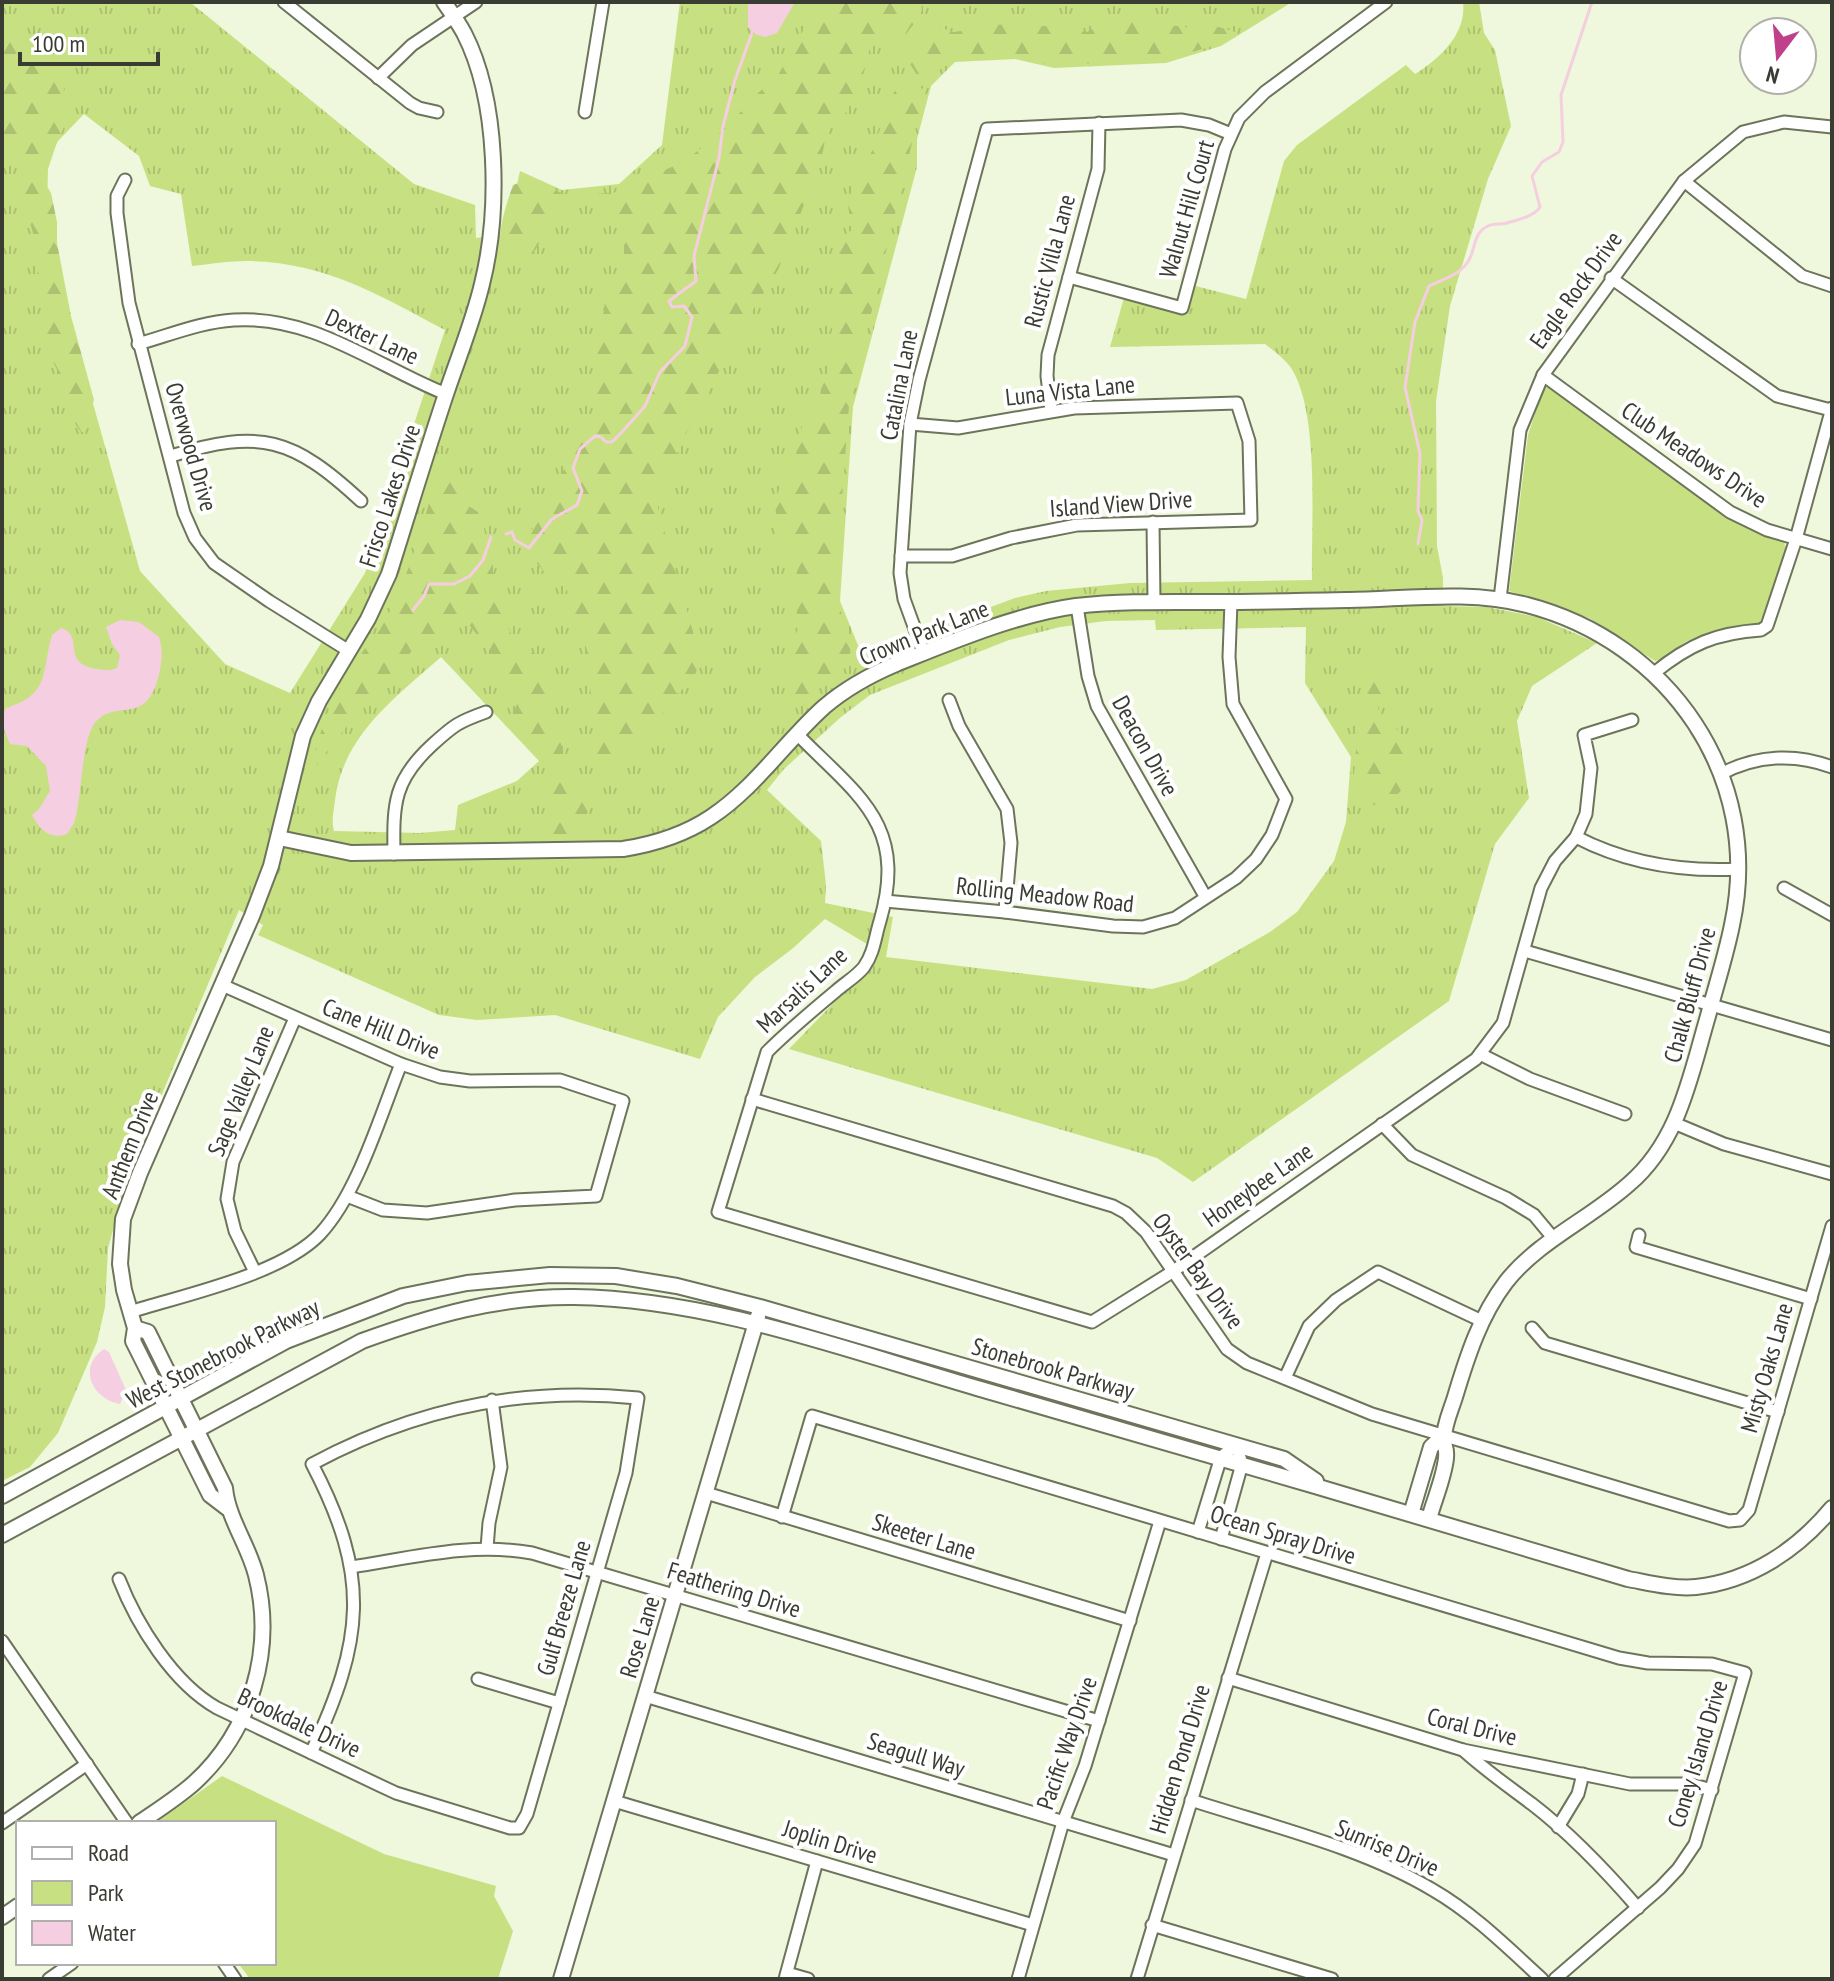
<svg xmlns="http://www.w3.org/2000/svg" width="1834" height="1981" font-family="'PT Sans Narrow',sans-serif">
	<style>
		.grass { fill: url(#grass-tufts); fill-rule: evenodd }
		.forest { fill: url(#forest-firs) }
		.park { fill: #c7e182 }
		.water { fill: #f6cee1 }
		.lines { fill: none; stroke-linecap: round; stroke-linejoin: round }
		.stream { stroke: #f6cee1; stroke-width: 3 }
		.minor-casing { stroke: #6d745c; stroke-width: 15 }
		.tertiary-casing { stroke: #6d745c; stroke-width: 18 }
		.minor { stroke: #fff; stroke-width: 11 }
		.tertiary { stroke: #fff; stroke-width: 14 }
		.labels { text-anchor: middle; stroke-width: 8; stroke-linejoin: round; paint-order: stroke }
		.street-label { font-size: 24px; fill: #393c32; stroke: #fff }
	</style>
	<defs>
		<pattern id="grass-tufts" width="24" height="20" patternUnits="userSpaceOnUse" patternTransform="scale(2)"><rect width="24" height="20" fill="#c7e182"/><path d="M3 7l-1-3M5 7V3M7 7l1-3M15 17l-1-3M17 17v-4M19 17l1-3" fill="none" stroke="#acc271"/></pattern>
		<pattern id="forest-firs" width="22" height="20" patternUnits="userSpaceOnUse" patternTransform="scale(2)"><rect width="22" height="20" fill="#c7e182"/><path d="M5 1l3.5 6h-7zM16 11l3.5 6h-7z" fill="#acc271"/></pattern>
	</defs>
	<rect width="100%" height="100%" fill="#eff7dc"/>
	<path class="grass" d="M2 2H190L414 184 475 205 476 238 506 234 520 171 562 190 619 184 662 145 680 2H1292L1221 46 1166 63 1054 68 1015 59 955 62 931 86 917 139V167L853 407 840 601 862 655 1015 598 1046 591 1130 583 1312 580C1311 524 1319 423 1295 375 1289 361 1276 353 1265 344L1110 347 1127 287 1173 301 1177 298 1184 283 1246 299 1284 161 1297 145 1406 65 1415 74C1439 59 1467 34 1463 2H1479L1484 33 1495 50 1511 126 1488 179 1450 306 1436 401 1437 546 1443 578V606L1487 607 1537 617 1597 643 1532 686 1517 721 1529 798 1495 844 1449 1001 1193 1182 1157 1158 789 1049 848 988 877 950 825 919 792 949 755 977 718 1017 700 1059 555 1015 477 1020 439 1015 258 935 263 925 239 910 129 1173 108 1248 105 1307 97 1342 58 1433 30 1467 2 1481ZM84 114 139 156 150 186 181 194 192 266C210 264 229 261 248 261 325 262 379 295 445 330L365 573 290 693 225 664 140 571 71 325 47 207 48 169 57 142ZM1155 620 1156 630 1306 627 1305 683 1351 757 1346 822 1334 861 1297 912 1270 932 1186 980 1152 989 886 957 893 917 825 903 826 885 821 841 767 790 784 769 841 717 870 695 1009 640 1060 627 1106 621ZM441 657 539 761 517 781 458 805 455 830 419 833 334 831C331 821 334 810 335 800 343 735 396 697 441 657Z"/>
	<g class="forest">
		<path d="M819 2H921L922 10 916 21 900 42 875 39 870 47 863 76 843 118 833 124 827 132 820 165 778 270 744 324 688 429 658 496V508L695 639 698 667 693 680 678 693 648 733 625 752 623 764 615 774H605L597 764V725L591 698 590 669 584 635 573 620V603L564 584 548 576 528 554V537L577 445 592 432 597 419 595 368 605 302 616 287 624 265V239L607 211 590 203 570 201C567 207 566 214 561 218 556 225 548 229 543 237 532 256 524 273 500 253 498 229 505 208 513 185L524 181 568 195 613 193 685 161 730 125 751 99 777 77Z"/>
		<path d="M1118 18 1192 28 1219 27 1238 33 1219 44 1162 61 1053 65 999 55 965 57 949 60 930 80 917 75 907 59 911 48 921 38 931 30 941 28 954 32 1016 22 1087 32 1105 20Z"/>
		<path d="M2 22 37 46 57 67 64 80 63 129 45 170V183L51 193 57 222V243L71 316 94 400 84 432H81L74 422 59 373 48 353 43 308 45 284 39 281 38 277 37 246 19 187 23 175C18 169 9 162 7 153 6 144 8 142 2 134Z"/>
		<path d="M901 79 923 89V97L849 406 835 592C839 614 862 651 843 670 836 677 826 682 818 689 809 697 803 702 791 698L790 692 798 625 794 584 800 559 784 547 777 535 775 498 794 463 803 421 819 404 821 389 833 363C823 334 845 308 833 281 837 265 835 249 839 234H846L852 230 848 206 851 192 873 149 891 98Z"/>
		<path d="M443 479 450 482 464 503 478 512 483 523 486 539 493 548V582L500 609 511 634 536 656 549 676 552 684 554 721 559 734 569 780 588 806V811L573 835 567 838 547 835 546 763C540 744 517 742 509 724L517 704 511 679 461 614 451 618 435 644 412 651 381 683 314 768C315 731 339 687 360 656 366 645 376 637 382 626 407 582 422 530 435 481Z"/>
		<path d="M1370 659H1378L1388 664 1389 679 1378 708 1381 716H1387C1400 730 1408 750 1412 769 1403 804 1359 826 1354 774L1362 682Z"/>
	</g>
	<g class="park">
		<path d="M1549 386 1741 523 1784 542 1786 548 1762 623C1738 627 1710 630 1687 641 1676 647 1668 659 1655 661L1589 618 1509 591 1528 435 1543 389Z"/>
		<path d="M222 1776 384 1854 496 1886 494 1896 513 1931 498 1979H250L238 1963H274V1823H156Z"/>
	</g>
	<g class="water">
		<path d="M748 2H795L777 33 765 37 755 34 748 27Z"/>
		<path d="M120 620 139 622 159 637C163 650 162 661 159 674 147 730 112 695 93 726 81 746 82 799 74 823L67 834C50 840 40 830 32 815L39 809 50 791 46 766 27 746 10 744C4 730 0 722 6 708 51 694 41 673 52 635L61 628C86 636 59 663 97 669 105 670 110 671 117 668L120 655 112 644 106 627Z"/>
		<path d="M104 1349 109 1352 126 1390 120 1404C92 1399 77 1367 104 1349Z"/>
	</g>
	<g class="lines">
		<g class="stream">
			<path d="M506 534 512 532 515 540 529 548 552 519 577 505 582 491 573 468 580 449 595 436 601 437 606 442H612L622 432 645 406 660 372 685 346 692 317 684 306 672 307 669 301 696 281 694 256 719 158 723 126 735 80 753 30"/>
			<path d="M1418 544 1422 520 1418 511 1420 454 1405 387 1415 322 1429 286C1442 280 1459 275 1467 263 1476 252 1472 233 1488 226 1494 223 1501 225 1507 223 1517 220 1535 216 1540 207L1532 176 1542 162 1559 152 1563 142 1561 95 1592 2"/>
			<path d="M413 610 424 596 429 584H454L470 576 483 560 491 537"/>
		</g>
		<g class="minor-casing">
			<g id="minor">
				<path d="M284 2 410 103 419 108 437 112"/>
				<path d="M378 78 412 45 476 2"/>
				<path d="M585 112 603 2"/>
				<path d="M125 180 117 196V213L129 303 184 513 195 538 214 563 269 601 349 651"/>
				<path d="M1684 181 1802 276 1832 286"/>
				<path d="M1069 277 1182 308 1225 149 1239 118 1265 92 1386 2"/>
				<path d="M1611 278 1777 396 1831 410"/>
				<path d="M138 344C170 335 201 322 234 320 313 315 376 366 446 394"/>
				<path d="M1543 375 1730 512 1767 530 1832 549"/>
				<path d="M1051 410 1047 376 1048 355 1098 169 1099 123"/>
				<path d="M171 456C260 428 293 438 361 501"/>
				<path d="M1153 522 1154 602"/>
				<path d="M901 556H952L1011 538 1077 525 1251 520 1249 441 1237 403 1074 408 958 428 910 424"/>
				<path d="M1500 599 1520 430 1543 375 1684 181 1743 132 1784 122 1832 127"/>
				<path d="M1077 606 1088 676 1097 706 1205 896"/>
				<path d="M924 654 904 599 900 573 910 424 919 380 987 129 1181 120 1209 125 1231 134"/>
				<path d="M1654 673C1690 644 1716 633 1761 630L1767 626 1796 539 1832 408"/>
				<path d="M949 700 959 726 1007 809 1011 843 1005 912"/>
				<path d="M797 734C858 796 908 824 880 921 875 937 874 953 864 967 857 976 845 983 836 991 812 1011 789 1030 767 1052L718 1212 1092 1322 1172 1272 1476 1059 1503 1023 1541 888 1555 861 1576 837 1586 814 1591 768 1584 735 1632 720"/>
				<path d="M1721 774C1756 755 1795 753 1832 767"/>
				<path d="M1576 837C1626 863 1682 872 1739 869"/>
				<path d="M394 854C393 803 394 780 432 745 454 725 458 722 486 712"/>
				<path d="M1784 888 1832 915"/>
				<path d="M885 901 1005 912 1113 926 1143 927 1175 918 1236 878 1256 859 1272 835 1286 799 1233 704 1229 657 1231 602"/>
				<path d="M1525 951 1832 1040"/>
				<path d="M222 985 401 1064 440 1077 470 1081 560 1080 623 1101 596 1196 515 1200 427 1213 383 1210 347 1196"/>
				<path d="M1480 1054 1530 1079 1625 1114"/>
				<path d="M752 1099 1113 1206 1126 1213 1146 1232 1227 1349 1247 1363 1372 1414 1729 1521 1740 1520 1749 1510 1832 1226"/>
				<path d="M1674 1123 1724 1144 1832 1174"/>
				<path d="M1382 1124 1412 1155 1506 1198 1534 1215 1554 1239"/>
				<path d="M1639 1235 1636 1247 1811 1299"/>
				<path d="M255 1272 235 1231 227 1199 233 1162 295 1018"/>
				<path d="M130 1312C183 1295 281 1275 320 1234 358 1193 380 1116 401 1064"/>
				<path d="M1532 1328 1545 1343 1778 1412"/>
				<path d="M1285 1378 1309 1326 1336 1300 1378 1272 1482 1321"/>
				<path d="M706 1493 1130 1621"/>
				<path d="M782 1517 812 1416 1619 1658 1648 1663 1712 1664 1745 1673 1695 1844 1678 1869 1660 1888 1555 1979"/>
				<path d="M1198 1532 1221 1457 1236 1445 1242 1464 1221 1539"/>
				<path d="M487 1548 489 1523 501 1467 492 1400"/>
				<path d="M351 1567C411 1558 471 1542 532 1553L1099 1721"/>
				<path d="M119 1579C137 1625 173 1683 217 1708L381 1786 396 1793 510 1828H519L527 1814 626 1473 638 1398C523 1386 414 1409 312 1464 371 1577 364 1640 311 1753"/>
				<path d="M2 1641 127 1823"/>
				<path d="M1228 1678 1463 1750 1630 1784H1690L1712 1790"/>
				<path d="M478 1679 559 1703"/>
				<path d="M645 1696 1174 1855"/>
				<path d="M1463 1750C1485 1770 1508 1786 1532 1804 1571 1834 1606 1871 1638 1908"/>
				<path d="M1191 1800C1270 1826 1361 1847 1433 1890 1473 1913 1508 1948 1542 1979"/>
				<path d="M614 1801 1033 1925"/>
				<path d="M2 1823 87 1764"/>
				<path d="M1558 1827 1578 1794 1583 1774"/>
				<path d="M1152 1925 1332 1979"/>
				<path d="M224 1963 235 1979"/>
				<path d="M787 1973 808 1979"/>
				<path d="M49 1979 72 1963"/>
				<path d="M785 1979 817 1861"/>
				<path d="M1018 1979 1063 1822 1085 1766 1160 1521"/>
				<path d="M1137 1979 1267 1553"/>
			</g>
		</g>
		<g class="tertiary-casing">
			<g id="tertiary">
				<path d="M279 838 351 853 623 849C655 844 684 835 711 817 755 788 785 742 824 707 845 689 870 675 896 664 951 642 1017 614 1076 606 1121 601 1167 602 1212 602 1258 602 1303 601 1349 600 1407 599 1470 590 1527 605 1669 642 1764 777 1732 925 1726 955 1716 986 1708 1016 1690 1077 1679 1141 1629 1184 1590 1219 1538 1241 1506 1282 1480 1316 1467 1357 1455 1397 1451 1410 1444 1425 1444 1438 1444 1451 1447 1445 1446 1458 1444 1478 1434 1500 1429 1519"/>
				<path d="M135 1328 148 1332 225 1488C228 1519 248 1544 256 1575 275 1650 251 1731 194 1783 177 1798 158 1810 139 1823"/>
				<path d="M2 1496 286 1341 403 1296 467 1283 550 1275 616 1276 677 1286 760 1307 1284 1459 1316 1481"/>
				<path d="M227 1508 210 1495 133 1341 135 1328 124 1290 120 1264 123 1219 140 1173 252 916 271 866 303 736 319 701 368 619 389 574C408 514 426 454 446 394 458 358 473 322 482 284 500 212 499 101 464 33 458 22 451 12 444 2"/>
				<path d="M1411 1514 1431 1447 1444 1435"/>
				<path d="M2 1535 362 1341C431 1316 499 1296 574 1297 711 1299 846 1350 977 1388 1195 1450 1411 1514 1628 1579 1650 1583 1673 1589 1696 1587 1751 1581 1797 1550 1832 1508"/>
				<path d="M2 1917 18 1906"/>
				<path d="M561 1979 758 1316"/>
			</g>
		</g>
		<use href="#minor" class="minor"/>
		<use href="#tertiary" class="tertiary"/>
	</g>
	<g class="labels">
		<g class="street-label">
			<text transform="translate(1187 209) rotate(-74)" y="8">Walnut Hill Court</text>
			<text transform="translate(1050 261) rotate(-75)" y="8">Rustic Villa Lane</text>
			<text transform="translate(1576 290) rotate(-54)" y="8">Eagle Rock Drive</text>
			<text transform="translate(372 337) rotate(25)" y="8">Dexter Lane</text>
			<text transform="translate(899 385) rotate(-79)" y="8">Catalina Lane</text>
			<text transform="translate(1070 391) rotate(-6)" y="8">Luna Vista Lane</text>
			<text transform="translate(191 447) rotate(74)" y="8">Overwood Drive</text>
			<text transform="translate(1694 455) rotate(34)" y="8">Club Meadows Drive</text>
			<text transform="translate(390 496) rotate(-72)" y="8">Frisco Lakes Drive</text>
			<text transform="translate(1121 504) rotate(-4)" y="8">Island View Drive</text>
			<text transform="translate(924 633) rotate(-22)" y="8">Crown Park Lane</text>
			<text transform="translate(1145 746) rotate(61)" y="8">Deacon Drive</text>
			<text transform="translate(1045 895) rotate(6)" y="8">Rolling Meadow Road</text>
			<text transform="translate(802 990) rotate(-43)" y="8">Marsalis Lane</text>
			<text transform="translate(1690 995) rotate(-75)" y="8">Chalk Bluff Drive</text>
			<text transform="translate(381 1029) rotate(22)" y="8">Cane Hill Drive</text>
			<text transform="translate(241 1091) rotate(-68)" y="8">Sage Valley Lane</text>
			<text transform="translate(130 1145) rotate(-68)" y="8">Anthem Drive</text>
			<text transform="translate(1258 1185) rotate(-35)" y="8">Honeybee Lane</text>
			<text transform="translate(1198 1271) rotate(54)" y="8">Oyster Bay Drive</text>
			<text transform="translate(223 1354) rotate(-27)" y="8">West Stonebrook Parkway</text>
			<text transform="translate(1767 1368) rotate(-74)" y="8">Misty Oaks Lane</text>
			<text transform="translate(1053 1369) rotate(16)" y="8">Stonebrook Parkway</text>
			<text transform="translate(1283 1535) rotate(17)" y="8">Ocean Spray Drive</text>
			<text transform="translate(924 1537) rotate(17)" y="8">Skeeter Lane</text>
			<text transform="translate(734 1590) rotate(17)" y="8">Feathering Drive</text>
			<text transform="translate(564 1608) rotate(-74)" y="8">Gulf Breeze Lane</text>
			<text transform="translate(640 1637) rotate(-73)" y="8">Rose Lane</text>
			<text transform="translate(299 1723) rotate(25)" y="8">Brookdale Drive</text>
			<text transform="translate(1472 1727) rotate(14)" y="8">Coral Drive</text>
			<text transform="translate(1067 1743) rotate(-71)" y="8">Pacific Way Drive</text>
			<text transform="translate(1698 1754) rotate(-73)" y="8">Coney Island Drive</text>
			<text transform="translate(916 1755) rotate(17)" y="8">Seagull Way</text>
			<text transform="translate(1180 1759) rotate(-73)" y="8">Hidden Pond Drive</text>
			<text transform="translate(830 1842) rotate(17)" y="8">Joplin Drive</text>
			<text transform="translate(1387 1848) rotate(23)" y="8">Sunrise Drive</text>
		</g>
	</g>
	<rect width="1834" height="1981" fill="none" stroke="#393c32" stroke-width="8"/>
	<rect x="16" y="1821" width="260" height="144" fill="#ffffff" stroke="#b0b1ad" stroke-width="2"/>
	<rect x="32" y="1847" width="40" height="12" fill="#ffffff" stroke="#b0b1ad" stroke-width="2"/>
	<text x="88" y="1861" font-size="24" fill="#393c32">Road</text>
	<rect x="32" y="1881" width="40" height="24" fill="#c7e182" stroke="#b0b1ad" stroke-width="2"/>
	<text x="88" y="1901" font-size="24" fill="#393c32">Park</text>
	<rect x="32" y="1921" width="40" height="24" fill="#f6cee1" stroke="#b0b1ad" stroke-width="2"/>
	<text x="88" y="1941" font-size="24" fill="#393c32">Water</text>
	<g transform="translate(1778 56) rotate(196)"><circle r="38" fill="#ffffff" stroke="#b0b1ad" stroke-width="2"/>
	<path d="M0-6L14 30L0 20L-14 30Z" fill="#c0408b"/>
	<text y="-12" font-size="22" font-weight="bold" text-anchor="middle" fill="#393c32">N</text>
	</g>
	<path d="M20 52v12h138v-12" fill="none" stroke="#393c32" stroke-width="4"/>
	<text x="32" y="52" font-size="24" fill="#393c32" stroke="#ffffff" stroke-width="6" paint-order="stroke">100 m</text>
</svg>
